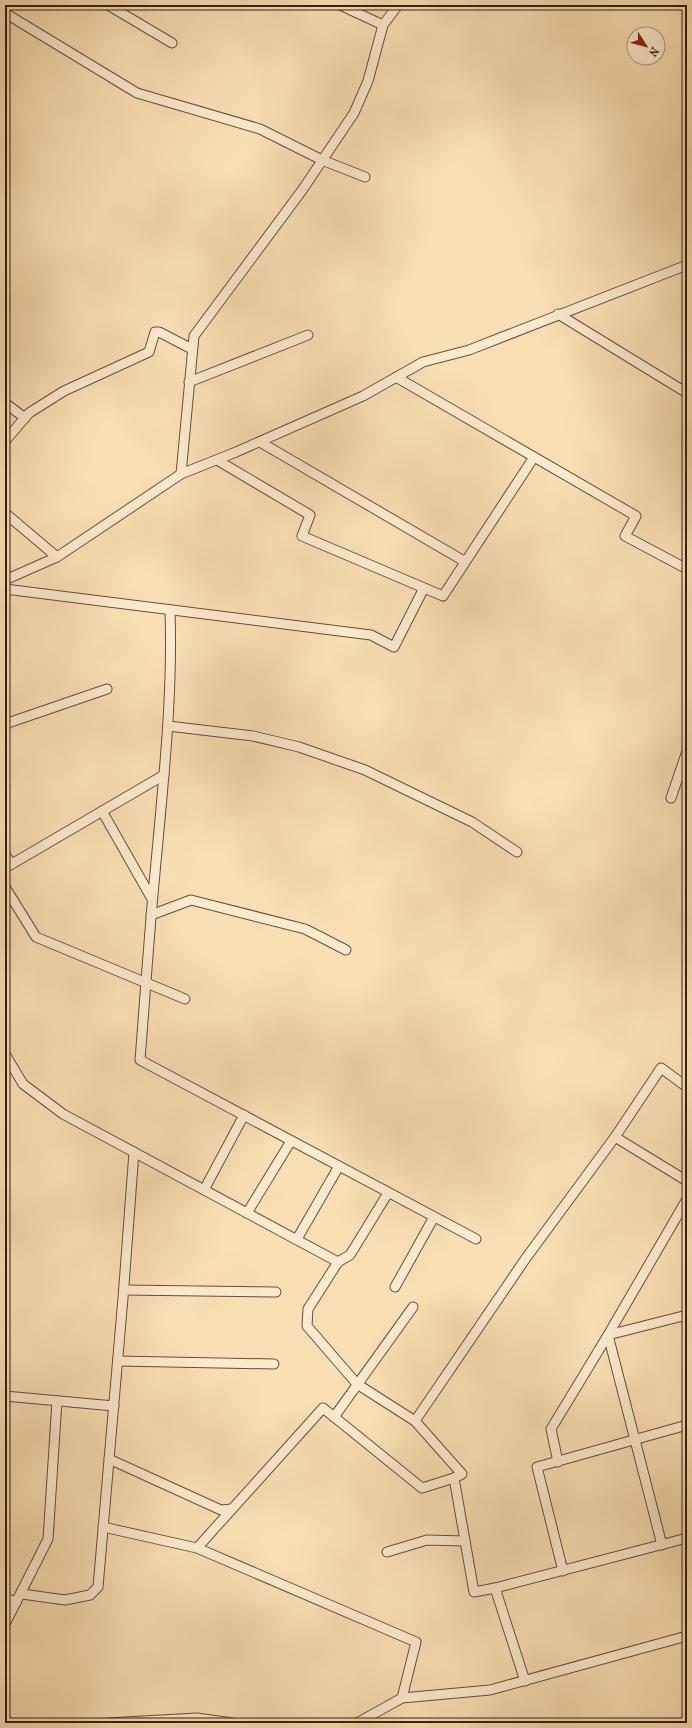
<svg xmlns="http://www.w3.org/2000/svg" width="692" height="1728" font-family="'IM FELL French Canon',serif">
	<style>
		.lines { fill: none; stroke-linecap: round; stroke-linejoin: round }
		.minor-casing { stroke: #694e3a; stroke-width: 11 }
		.minor { stroke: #fceace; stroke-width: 9 }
	</style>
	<rect width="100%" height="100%" fill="#fadfb4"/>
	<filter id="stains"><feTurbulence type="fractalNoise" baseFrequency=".005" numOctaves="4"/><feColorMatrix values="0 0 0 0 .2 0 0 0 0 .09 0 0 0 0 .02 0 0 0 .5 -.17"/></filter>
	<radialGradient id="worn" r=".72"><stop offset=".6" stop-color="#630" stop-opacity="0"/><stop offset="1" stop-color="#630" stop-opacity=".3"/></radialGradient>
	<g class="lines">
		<g class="minor-casing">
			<g id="minor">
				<path d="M108 5 172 43"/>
				<path d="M340 5 383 25"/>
				<path d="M5 13 137 93 260 129 322 160 365 177"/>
				<path d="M558 314 687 393"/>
				<path d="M396 377 636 516 625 536 687 569"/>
				<path d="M189 382 308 335"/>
				<path d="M5 403 25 418"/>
				<path d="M5 441 29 413 64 391 149 352 155 332H159L192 349"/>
				<path d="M260 442 464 561"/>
				<path d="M217 460 310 515 302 536 443 596 534 457"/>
				<path d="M181 474 194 336 303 189 354 113 368 81 383 25 398 5"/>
				<path d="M5 513 57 557"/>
				<path d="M5 580 57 557 181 474 236 452 363 396 423 362 469 350 687 265"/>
				<path d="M5 589 371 635 394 647 424 588"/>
				<path d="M170 610C173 698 163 785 155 873 149 935 145 998 140 1060L476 1239"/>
				<path d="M5 724 107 689"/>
				<path d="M168 726 253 736 299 747 365 770 472 822 517 852"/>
				<path d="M671 798 687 751"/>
				<path d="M102 811 152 899"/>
				<path d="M5 854 11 864"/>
				<path d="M5 868 164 775"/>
				<path d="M5 887 36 937 185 999"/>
				<path d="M151 915 191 900 305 929 346 950"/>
				<path d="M5 1054 23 1084 63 1114 338 1262 350 1255 388 1193"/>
				<path d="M615 1137 661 1068 687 1087"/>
				<path d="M204 1190 244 1115"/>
				<path d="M247 1213 291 1141"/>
				<path d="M297 1239 339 1166"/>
				<path d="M338 1262 308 1309 307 1326 357 1384 415 1421 462 1474 454 1478 474 1592 495 1588 687 1538"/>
				<path d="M395 1287 434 1217"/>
				<path d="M124 1290 276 1292"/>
				<path d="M118 1361 274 1364"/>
				<path d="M5 1396 114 1406"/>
				<path d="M334 1417 413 1307"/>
				<path d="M415 1421 526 1258 615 1137 687 1181"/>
				<path d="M109 1459 221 1510 232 1509"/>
				<path d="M558 1462 551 1429 608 1335 687 1199"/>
				<path d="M103 1527 197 1548 416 1642 402 1698"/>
				<path d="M662 1545 608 1335 687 1315"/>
				<path d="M197 1548 323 1408 422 1488 454 1478"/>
				<path d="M387 1552 427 1540 465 1541"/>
				<path d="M563 1571 537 1467 687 1425"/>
				<path d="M495 1588 525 1681"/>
				<path d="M22 1594 65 1600 90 1595 98 1587 123 1298 134 1152"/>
				<path d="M5 1597 16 1603"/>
				<path d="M5 1624 48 1539 57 1401"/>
				<path d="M107 1723 197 1718 232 1723"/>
				<path d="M357 1723 402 1698 490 1690 687 1636"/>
			</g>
		</g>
		<use href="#minor" class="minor"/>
	</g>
	<rect width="692" height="1728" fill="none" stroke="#fadfb4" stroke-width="20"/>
	<rect x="6" y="6" width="680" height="1716" fill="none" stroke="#391e12" stroke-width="2"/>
	<rect x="10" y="10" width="672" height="1708" fill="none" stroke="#391e12"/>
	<g transform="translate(646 46) rotate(126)"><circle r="19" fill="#fceace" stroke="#ae9883"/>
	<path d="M0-3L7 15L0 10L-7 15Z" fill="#8f2418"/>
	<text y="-6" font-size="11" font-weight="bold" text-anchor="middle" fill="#391e12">N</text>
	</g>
	<rect width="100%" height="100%" filter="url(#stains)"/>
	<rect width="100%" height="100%" fill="url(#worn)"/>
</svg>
